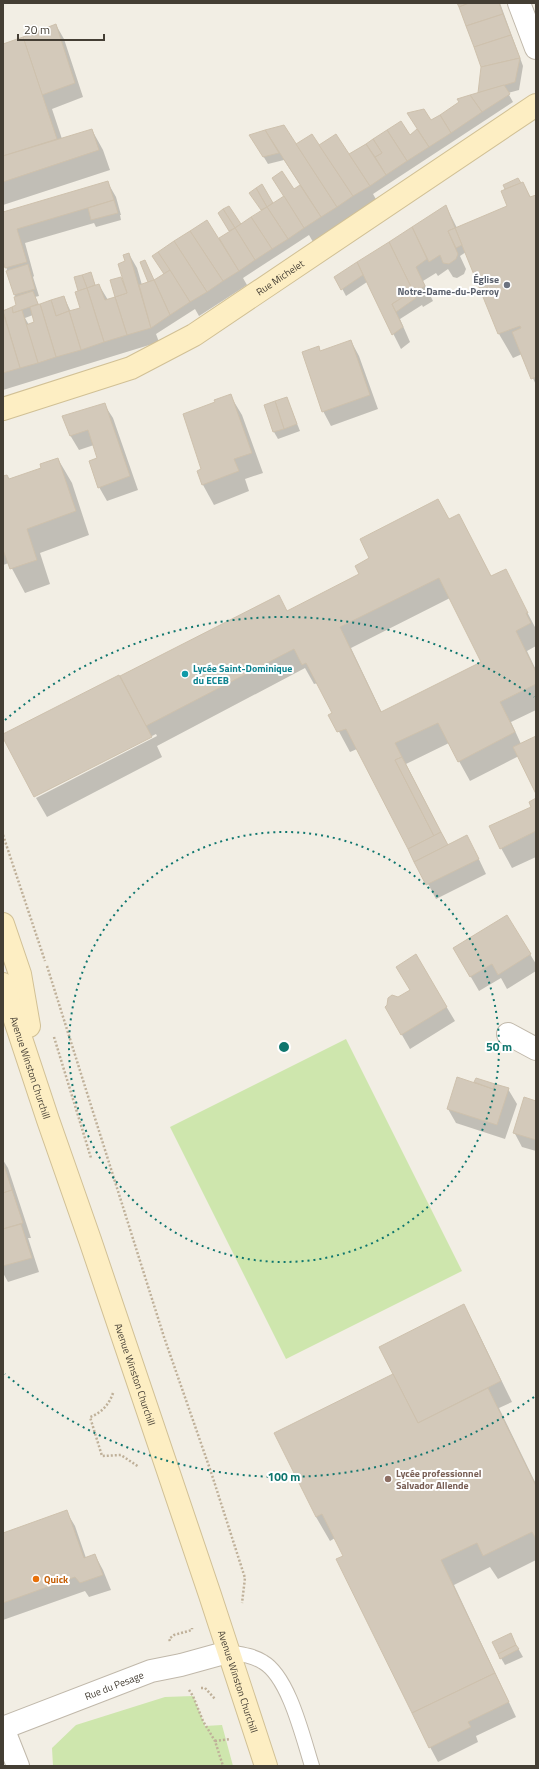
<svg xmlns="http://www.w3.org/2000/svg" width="539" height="1769" font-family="'Titillium Web',sans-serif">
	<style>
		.green { fill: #cee6ad }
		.shadow { fill: #0003; fill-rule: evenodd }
		.building { fill: #d3c9ba; stroke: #cec1ad; fill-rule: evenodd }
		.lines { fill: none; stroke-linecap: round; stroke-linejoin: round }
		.lane-casing { stroke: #c0b8aa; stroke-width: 16 }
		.street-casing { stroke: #c0b8aa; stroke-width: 24 }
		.secondary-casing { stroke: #d1c095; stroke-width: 24 }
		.path { stroke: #bfb099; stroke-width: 2.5; stroke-dasharray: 2 2; stroke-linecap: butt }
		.lane { stroke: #fff; stroke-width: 14 }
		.street { stroke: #fff; stroke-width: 22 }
		.secondary { stroke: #fdeec3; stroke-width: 22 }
		.ring { fill: none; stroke: #0f766e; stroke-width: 2; stroke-dasharray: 2 4 }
		.worship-dot { fill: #6b7280; stroke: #fff; stroke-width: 1.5 }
		.culture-dot { fill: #0f9aa8; stroke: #fff; stroke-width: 1.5 }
		.education-dot { fill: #8d6e63; stroke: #fff; stroke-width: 1.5 }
		.food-dot { fill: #e8710a; stroke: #fff; stroke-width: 1.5 }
		.labels { text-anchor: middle; stroke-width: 4; stroke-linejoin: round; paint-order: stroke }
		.street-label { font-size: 10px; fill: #443e34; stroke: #fff }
		.worship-label { font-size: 10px; font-weight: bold; fill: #5b616d; stroke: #fff; text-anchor: end }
		.culture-label { font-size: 10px; font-weight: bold; fill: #0d838f; stroke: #fff; text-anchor: start }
		.education-label { font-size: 10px; font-weight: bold; fill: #785e54; stroke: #fff; text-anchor: start }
		.food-label { font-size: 10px; font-weight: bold; fill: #c56008; stroke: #fff; text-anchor: start }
		.centre { fill: #0f766e; stroke: #fff; stroke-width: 2 }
		.ring-label { font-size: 12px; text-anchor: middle; font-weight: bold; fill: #0f766e; stroke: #fff; stroke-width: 4; stroke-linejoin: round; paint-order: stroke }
	</style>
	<rect width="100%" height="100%" fill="#f2eee4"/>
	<g class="green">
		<path d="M346 1039 462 1271 286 1359 170 1127Z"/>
		<path d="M193 1696 205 1726 222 1725 233 1766H53L52 1748 76 1725 165 1697Z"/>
	</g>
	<g class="shadow">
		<path d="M458 3H500L523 66 519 90 508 93 513 102 373 194 377 201 313 242 309 235 243 278 247 285 199 316 195 309 156 334 159 342 3 390V313H5L4 310 18 305 3 257V213L108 183 116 197 121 215H120L121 220 96 227 94 223 25 243 34 276 33 277 39 296 35 297 39 305 64 297 71 312 81 309 80 291 90 273 96 286 99 285 108 300 117 297 121 278 124 282 129 254 137 268 142 285 154 281 230 232 219 213 240 226 262 211 255 200 261 186 273 204 301 186 284 160 268 164 251 136 283 126 296 146H319L351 160 350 154 400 123 409 136 431 121 479 94 482 67ZM33 315 35 323 29 325 25 318Z"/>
		<path d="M56 25 64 39 83 97 52 109 62 139 92 130 103 150 110 170 3 205V45Z"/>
		<path d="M523 183 531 198 536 196V385L522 354 513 358 499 334 466 252 460 256 466 269 464 274 457 278 453 277 448 269 438 276 436 273 423 281 433 301 423 307 422 305 400 319 410 342 401 349 367 282 346 296 336 277 446 206 457 228 508 207 504 186Z"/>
		<path d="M351 341 359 356 378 409 331 426 323 411 318 348 320 352Z"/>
		<path d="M230 395 242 415 263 473 245 479 249 491 214 505 203 485V470L216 403Z"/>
		<path d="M287 398 300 431 278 439 274 432 265 405Z"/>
		<path d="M104 404 113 418 138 490 107 501 99 487V459L94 445 79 450 70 435Z"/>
		<path d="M58 459 72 483 89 535 40 553 50 584 25 593 9 563 3 565V477L9 480 42 469Z"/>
		<path d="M459 515 491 577 505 570 536 629V646L527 651 536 670V710L511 722 521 744 536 737V792L519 756 470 781 449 743 406 764 448 846 475 851 486 874 436 899 357 749 350 752 330 715 333 713 318 683 314 684 305 668 157 746 162 757 47 817 36 798 157 736 156 734 35 796 3 736 278 596 287 612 360 575ZM450 598 482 662 382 713 351 648Z"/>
		<path d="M536 799V857L512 868 501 848 532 808Z"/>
		<path d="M507 916 536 964V971L507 989 501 978 479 991 454 948Z"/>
		<path d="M416 956 455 1021 410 1049 386 1007 411 990Z"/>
		<path d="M476 1079 508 1089 517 1104 505 1139 456 1123 448 1109 474 1083Z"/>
		<path d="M536 1102V1151L522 1147 514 1132Z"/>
		<path d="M3 1160 8 1168 31 1238H28L39 1272 8 1282 3 1273Z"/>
		<path d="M463 1306 475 1326 512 1402 499 1408 536 1484V1560L498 1579 490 1567 454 1585 516 1717 476 1736 478 1742 438 1762 430 1747 345 1556 335 1538 330 1541 316 1517 393 1375Z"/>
		<path d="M66 1511 75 1526 86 1558 95 1555 103 1570 111 1590 89 1597 85 1591 3 1620V1534Z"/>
		<path d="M510 1634 523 1657 505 1665 501 1658Z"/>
	</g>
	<g class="building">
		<path d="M457 3H469L459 7Z"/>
		<path d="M469 3H499L503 14 466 26 459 7Z"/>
		<path d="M503 14 511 35 474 47 466 26Z"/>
		<path d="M56 24 75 83 42 95 23 37Z"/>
		<path d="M511 35 520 58 481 67 474 47Z"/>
		<path d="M23 37 57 139 3 156V44Z"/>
		<path d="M520 58 515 82 478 93 481 67Z"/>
		<path d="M504 85 510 94 482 112 470 95Z"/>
		<path d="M470 95 482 112 451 133 440 115 459 102 457 99Z"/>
		<path d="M424 109 431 120 440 115 451 133 429 147 407 113Z"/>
		<path d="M401 121 410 135 417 129 429 147 407 161 387 130Z"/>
		<path d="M284 125 337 207 321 217 265 130Z"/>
		<path d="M92 129 99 150 3 182V156Z"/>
		<path d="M265 130 279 153 263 157 249 135Z"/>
		<path d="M387 130 407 161 386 175 375 157 382 153 373 139Z"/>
		<path d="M312 134 353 196 337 207 296 144Z"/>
		<path d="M336 134 370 186 353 196 319 145Z"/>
		<path d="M373 139 382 153 375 157 366 144Z"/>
		<path d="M366 144 386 175 370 186 349 154Z"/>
		<path d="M282 171 294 189 300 185 321 217 304 228 272 178Z"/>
		<path d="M518 178 521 183 505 189 503 185Z"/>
		<path d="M108 181 114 200 17 229 27 262 5 268 3 261V212Z"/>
		<path d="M523 182 530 197 536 195V377L531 379 512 332 521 328 520 326 498 334 455 228 507 206 501 191Z"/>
		<path d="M262 184 273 203 267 207 256 188Z"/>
		<path d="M256 188 267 207 261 210 249 193Z"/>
		<path d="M284 196 304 228 288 239 267 207Z"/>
		<path d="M114 200 118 213 91 220 88 208Z"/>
		<path d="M446 205 455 228 448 231 458 254 456 259 449 264 443 263 440 255 429 262 412 227Z"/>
		<path d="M229 206 241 224 235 228 223 209Z"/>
		<path d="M267 207 288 239 272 249 251 217Z"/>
		<path d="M223 209 235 228 229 231 218 213Z"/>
		<path d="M251 217 272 249 255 260 235 228Z"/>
		<path d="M207 220 239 271 223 281 190 231Z"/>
		<path d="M412 227 427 259 416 267 425 286 414 293 389 242Z"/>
		<path d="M235 228 255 260 239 271 219 238Z"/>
		<path d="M455 228 462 245 456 248 448 231Z"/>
		<path d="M190 231 223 281 207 292 174 241Z"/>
		<path d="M174 241 207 292 190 302 158 252Z"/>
		<path d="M389 242 413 291 392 304 403 327 392 335 357 262Z"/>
		<path d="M158 252 170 270 164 274 152 256Z"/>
		<path d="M129 253 151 328 127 335 115 297 127 293 118 264 125 261 123 255Z"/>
		<path d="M145 260 154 280 148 282 140 262Z"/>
		<path d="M357 262 363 275 341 290 334 277Z"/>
		<path d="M28 264 35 289 14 295 6 271Z"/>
		<path d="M170 270 190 302 170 315 154 280Z"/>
		<path d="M91 272 95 285 87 288 82 275Z"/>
		<path d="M82 275 87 288 78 291 74 277Z"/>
		<path d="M121 277 127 293 115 297 110 280Z"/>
		<path d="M154 280 170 315 151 328 139 285Z"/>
		<path d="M99 284 105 300 115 297 127 335 104 342 87 288Z"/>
		<path d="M87 288 104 342 81 350 69 311 80 308 75 292Z"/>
		<path d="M33 291 38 304 13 313 12 307 16 305 14 297Z"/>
		<path d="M413 291 416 298 396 312 392 304Z"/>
		<path d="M64 296 69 311 56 316 51 300Z"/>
		<path d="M51 300 56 316 69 311 81 350 56 357 40 304Z"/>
		<path d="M40 304 56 357 38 363 26 325 34 322 30 307Z"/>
		<path d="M12 307 13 313 22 310 38 363 20 368 3 311Z"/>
		<path d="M3 312 20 368 3 373Z"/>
		<path d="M351 340 370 395 322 412 302 352 319 346 320 351Z"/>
		<path d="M231 394 252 453 234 459 239 471 202 485 197 471 201 469 183 414 215 402 214 400Z"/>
		<path d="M287 397 297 424 284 429 275 401Z"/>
		<path d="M275 401 284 429 273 432 264 405Z"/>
		<path d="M105 403 130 476 98 488 89 461 97 458 88 430 70 436 62 416Z"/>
		<path d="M58 458 76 511 27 529 37 560 10 569 3 550V476L7 475 9 479 41 468 40 464Z"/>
		<path d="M438 499 449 519 459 514 491 576 506 569 528 613H526L531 623 516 631 536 672V684L500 702 515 732 458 762 438 723 395 743 402 757 395 760 434 836 408 849 346 729 337 732 328 715 332 713 306 663 302 665 294 649 146 726 120 676 279 595 287 611 359 574 355 566 369 558 360 539ZM439 578 481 662 381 712 340 627Z"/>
		<path d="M119 675 152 737 34 797 3 738V734Z"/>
		<path d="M536 736V794L513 747Z"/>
		<path d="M402 757 441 832 434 836 395 760Z"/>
		<path d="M536 798V831L500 849 489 826 531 807 529 802Z"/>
		<path d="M441 832 448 845 414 862 408 849Z"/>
		<path d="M467 835 479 859 426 885 414 862Z"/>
		<path d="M507 915 531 954 498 975 492 964 470 977 453 948Z"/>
		<path d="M416 954 447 1007 401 1035 385 1007 387 1005 388 998 392 995 398 997 410 990 396 967Z"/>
		<path d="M457 1077 493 1089 495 1084 509 1088 497 1125 447 1109Z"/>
		<path d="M476 1078 495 1084 493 1089 474 1082Z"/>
		<path d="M524 1097 536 1101V1140L513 1133Z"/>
		<path d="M3 1162 12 1190 3 1193Z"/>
		<path d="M12 1190 23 1223 3 1229V1193Z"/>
		<path d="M21 1224 32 1258 3 1266V1229Z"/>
		<path d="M464 1304 501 1381 418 1423 379 1347Z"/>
		<path d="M393 1374 418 1423 488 1388 536 1486V1539L532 1532 483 1556 477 1543 441 1560 495 1673 412 1713 336 1559 343 1556 322 1514 316 1517 274 1433Z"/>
		<path d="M67 1510 84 1558 95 1554 103 1575 80 1583 75 1577 3 1603V1533Z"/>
		<path d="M511 1633 516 1645 498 1654 492 1642Z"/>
		<path d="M516 1645 519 1649 500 1659 498 1654Z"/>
		<path d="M495 1673 509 1702 468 1722 471 1727 429 1748 412 1713Z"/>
	</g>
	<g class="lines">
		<g class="lane-casing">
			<path id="lane" d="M228 1652C240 1654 252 1655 263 1662 289 1677 303 1738 312 1766"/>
		</g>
		<g class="street-casing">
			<g id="street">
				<path d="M519 3 536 48"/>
				<path d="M508 1034 536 1049"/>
				<path id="s1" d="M3 1728 151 1671 181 1665 228 1652"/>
				<path d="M3 1728 18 1766"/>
			</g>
		</g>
		<g class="secondary-casing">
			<g id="secondary">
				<path id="s2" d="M3 409 131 368 194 335 536 105"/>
				<path d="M3 924 20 974 29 1026"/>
				<path id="s3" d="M3 984 48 1120 90 1240 210 1595 266 1766"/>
			</g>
		</g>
		<g class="path">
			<path d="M3 835 45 961"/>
			<path d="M47 966 164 1337 211 1472 245 1578 242 1603"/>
			<path d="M54 1037 91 1158"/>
			<path d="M113 1393C109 1405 101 1413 90 1417L102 1456 121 1455 139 1467"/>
			<path d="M170 1641 169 1639 174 1635 192 1630V1628"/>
			<path d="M201 1688H205L215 1699"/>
			<path d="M189 1690 193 1696 203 1721 215 1741 223 1766"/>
			<path d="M215 1741 230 1739"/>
		</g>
		<use href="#lane" class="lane"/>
		<use href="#street" class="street"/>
		<use href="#secondary" class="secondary"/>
	</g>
	<g class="ring">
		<circle cx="284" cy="1047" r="215"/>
		<path d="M534 1397A430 430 0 0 1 5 1374M5 720A430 430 0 0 1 534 697"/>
	</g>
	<circle class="worship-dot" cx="507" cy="285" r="4"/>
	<circle class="culture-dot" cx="185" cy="674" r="4"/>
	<circle class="education-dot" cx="388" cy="1479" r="4"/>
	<circle class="food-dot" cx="36" cy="1579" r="4"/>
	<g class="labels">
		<g class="street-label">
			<text dy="4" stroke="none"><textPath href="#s2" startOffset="309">Rue Michelet</textPath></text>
			<text dy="4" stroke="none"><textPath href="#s3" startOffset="88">Avenue Winston Churchill</textPath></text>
			<text dy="4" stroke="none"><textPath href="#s3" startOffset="412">Avenue Winston Churchill</textPath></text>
			<text dy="4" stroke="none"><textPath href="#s3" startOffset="736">Avenue Winston Churchill</textPath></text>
			<text dy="4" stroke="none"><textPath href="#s1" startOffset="119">Rue du Pesage</textPath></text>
		</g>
		<g class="worship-label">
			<text x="499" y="283">Église<tspan x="499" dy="12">Notre-Dame-du-Perroy</tspan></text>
		</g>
		<g class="culture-label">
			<text x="193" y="672">Lycée Saint-Dominique<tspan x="193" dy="12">du ECEB</tspan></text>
		</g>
		<g class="education-label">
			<text x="396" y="1477">Lycée professionnel<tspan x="396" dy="12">Salvador Allende</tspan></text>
		</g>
		<g class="food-label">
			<text x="44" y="1583">Quick</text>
		</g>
	</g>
	<circle cx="284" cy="1047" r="6" class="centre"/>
	<g class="ring-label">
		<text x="499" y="1051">50 m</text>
		<text x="284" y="1481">100 m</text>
	</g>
	<rect width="539" height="1769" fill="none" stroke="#443e34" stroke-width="8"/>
	<path d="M18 34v6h86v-6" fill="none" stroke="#443e34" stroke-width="2"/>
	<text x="24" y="34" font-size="12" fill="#443e34" stroke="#ffffff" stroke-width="3" paint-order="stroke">20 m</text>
</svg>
